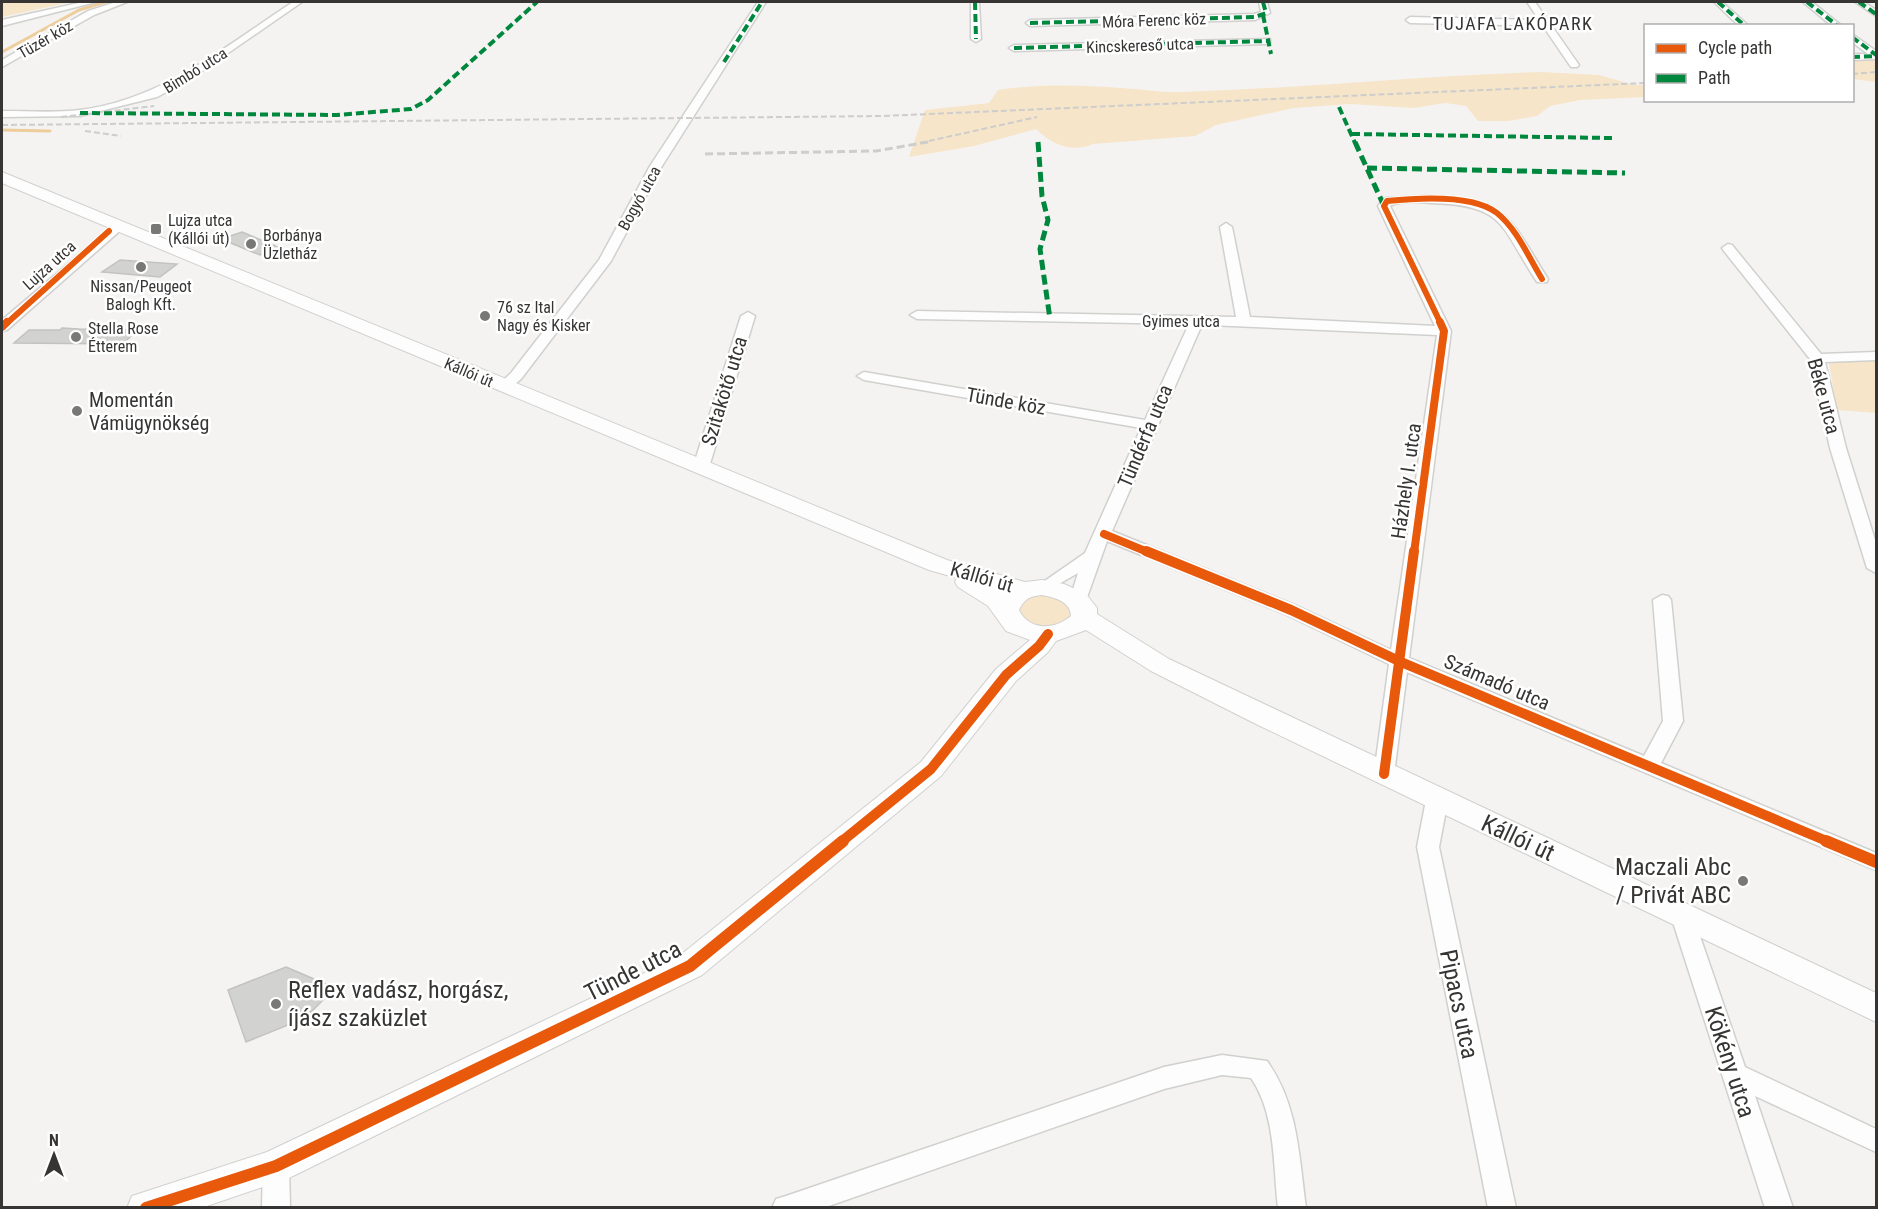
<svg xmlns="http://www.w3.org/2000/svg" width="1878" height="1209" font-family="'Roboto Condensed',sans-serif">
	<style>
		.green { fill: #f7e5ca }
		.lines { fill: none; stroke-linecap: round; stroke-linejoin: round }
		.stream { stroke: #eecd9c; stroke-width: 3 }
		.building { fill: #d2d2d1; stroke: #c2c2c0; stroke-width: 1.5 }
		.street-casing { stroke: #d0d0ce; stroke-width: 3 }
		.secondary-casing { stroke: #d0d0ce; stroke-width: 2 }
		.street { fill: #fdfdfd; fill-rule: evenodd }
		.secondary { fill: #fdfdfd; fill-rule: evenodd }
		.rail-far1 { stroke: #cdcdcc; stroke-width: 2; stroke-dasharray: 6 3; stroke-linecap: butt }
		.rail { stroke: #cdcdcc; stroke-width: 3; stroke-dasharray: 8 4; stroke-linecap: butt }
		.quiet-far1 { stroke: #00873e; stroke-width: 4; stroke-dasharray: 8 4; stroke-linecap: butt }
		.quiet { stroke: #00873e; stroke-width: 5; stroke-dasharray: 10 5; stroke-linecap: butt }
		.cycleway-far3-casing { stroke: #fff; stroke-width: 8 }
		.cycleway-far2-casing { stroke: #fff; stroke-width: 10 }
		.cycleway-far1-casing { stroke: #fff; stroke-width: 14 }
		.cycleway-casing { stroke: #fff; stroke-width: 16 }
		.cycleway-far3 { stroke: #e8590c; stroke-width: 6 }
		.cycleway-far2 { stroke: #e8590c; stroke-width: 8 }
		.cycleway-far1 { stroke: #e8590c; stroke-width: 10 }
		.cycleway { stroke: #e8590c; stroke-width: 12 }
		.poi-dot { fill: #787876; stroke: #fff; stroke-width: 2 }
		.labels { text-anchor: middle; stroke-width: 5; stroke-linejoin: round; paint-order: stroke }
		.far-street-label { font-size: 16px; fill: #363534; stroke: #fff }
		.far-poi-label { font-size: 16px; fill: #363534; stroke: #fff; text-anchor: start }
		.far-neighbourhood-label { font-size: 18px; letter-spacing: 1.5px; fill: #363534; stroke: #fff }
		.street-label { font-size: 20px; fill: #363534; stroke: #fff }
		.poi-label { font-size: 20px; fill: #363534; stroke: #fff; text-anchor: start }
		.near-street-label { font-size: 24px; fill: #363534; stroke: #fff }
		.near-poi-label { font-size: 24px; fill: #363534; stroke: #fff; text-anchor: end }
	</style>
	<rect width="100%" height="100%" fill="#f4f3f1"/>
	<g class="green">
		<path d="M2 2H71L2 17Z"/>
		<path d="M1852 57H1876V82L1853 79Z"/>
		<path d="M1540 72 1599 75 1634 85H1645V97L1580 100 1550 106 1537 116 1508 121H1478L1466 106 1445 103 1414 108 1350 104 1294 108 1216 125 1195 136 1093 144C1072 153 1052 145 1036 129L974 146 909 157 925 110 989 103 998 90C1038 84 1080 85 1121 88 1142 89 1163 93 1184 92 1303 88 1421 76 1540 72Z"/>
		<path d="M1876 360V413L1837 410 1829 363Z"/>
		<path d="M1040 593 1070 601 1072 620 1043 628 1021 620 1017 605 1020 601Z"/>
	</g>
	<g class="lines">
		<g class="stream">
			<path d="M2 52 79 10 105 2"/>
			<path d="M2 130 50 131"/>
		</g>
	</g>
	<g class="building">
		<path d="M242 232 280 248 260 255 221 239Z"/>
		<path d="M120 260 177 264 160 277 102 272Z"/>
		<path d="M62 328 79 329 137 330 123 344 14 343 29 330H60Z"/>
		<path d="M286 967 335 988 305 1018 246 1042 228 990Z"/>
	</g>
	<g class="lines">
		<g class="street-casing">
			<g id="street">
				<path d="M83 2H96L2 26V20Z"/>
				<path d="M116 2H127L94 15 2 67V60L88 11Z"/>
				<path d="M293 2H302L189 80 157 97 80 116 2 117V111C27 111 54 113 80 110 162 100 226 46 293 2Z"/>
				<path d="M758 2H766L662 166 611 261 521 379 509 389H499L497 386 511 373 599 260 650 166Z"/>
				<path d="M971 2H979L981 39 976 42 971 39Z"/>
				<path d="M1259 2H1267L1270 13 1255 20 1030 26 1026 23 1030 20 1254 14 1261 12Z"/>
				<path d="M1527 2H1535L1579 65 1577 67H1571L1543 26 1410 23 1406 20 1410 17 1539 20Z"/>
				<path d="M1714 2H1722L1749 26H1739Z"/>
				<path d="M1803 2H1812L1842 26H1832Z"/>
				<path d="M1855 2H1864L1876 10V16Z"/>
				<path d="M1852 34 1876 51V59L1852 60V54H1868L1852 42Z"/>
				<path d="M1270 39V43L1267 44 1014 51 1009 48 1014 45Z"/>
				<path d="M1428 196C1509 199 1508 216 1548 279L1547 282H1537C1500 226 1506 205 1431 203 1419 202 1400 200 1390 206L1451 331 1409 658 1644 756 1663 721 1653 600 1662 595 1668 596 1671 600 1683 721 1661 763 1876 853V870L1407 672 1394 774 1391 779H1377L1374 774 1389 664 1285 614 1107 541 1085 603H1073L1070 599 1078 573 1045 592 1036 587 1085 553 1141 428 864 380 857 376 864 372 1145 420 1189 324 917 319 910 315 917 311 1236 317 1220 227 1226 223 1232 227 1250 317 1435 326 1378 206 1383 199 1387 198ZM1209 325 1437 335 1391 650 1297 606 1112 531 1200 329Z"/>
				<path d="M118 222 122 223V229L7 330 2 331V320Z"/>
				<path d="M1728 244 1732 245 1821 354 1876 352V360L1825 362 1846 448 1876 543V573L1867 568 1830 448 1810 359 1724 251 1722 248Z"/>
				<path d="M748 312 755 316 709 467 701 472 695 470 693 467 741 316Z"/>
				<path d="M1437 793 1444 795 1448 800 1439 847 1516 1208H1488L1417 847 1426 800 1430 795Z"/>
				<path d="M1682 907 1690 910 1693 916 1745 1067 1876 1129V1152L1755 1096 1793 1208H1765L1671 916 1674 910Z"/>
				<path d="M1222 1055 1267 1061C1298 1104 1299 1156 1306 1208H1278C1273 1165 1276 1114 1251 1078L1222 1075 1164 1089 823 1208H772L776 1199 786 1196 1164 1067Z"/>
				<path d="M276 1154 286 1158 289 1166 290 1208H262L263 1166 266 1158Z"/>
			</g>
		</g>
		<g class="secondary-casing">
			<path id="secondary" d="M2 172 947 560 1025 582 1042 580 1064 584 1086 594 1097 608V614L1169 659 1876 993V1022L1256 724 1151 671 1086 630 1056 641 1048 652 1016 681 941 776 702 975 289 1178 201 1208H127L132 1196 267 1152 678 957 921 762 996 669 1030 640 1006 631 988 606 958 587 955 582 957 578 929 570 2 183ZM1042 595C1054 597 1071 602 1071 616 1055 630 1029 631 1019 610 1024 599 1030 596 1042 595Z"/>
		</g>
		<use href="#street" class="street"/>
		<use href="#secondary" class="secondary"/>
		<g class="rail-far1">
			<path d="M1852 74 1876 72"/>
			<path d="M61 117 154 106"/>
			<path d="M2 125 883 116 1646 83"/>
			<path d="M85 131 121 136"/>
			<path d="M920 143 1037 117"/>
		</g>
		<path class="rail" d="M705 154 876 151 928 142"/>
		<g class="quiet-far1">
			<path d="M975 2 976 39"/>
			<path d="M1718 2 1745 26"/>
			<path d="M1807 2 1838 26"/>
			<path d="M1859 2 1876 14"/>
			<path d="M1263 15 1271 54"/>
			<path d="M1030 23 1255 17 1266 13 1263 2"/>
			<path d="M1852 37 1876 55"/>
			<path d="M1014 48 1267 41"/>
			<path d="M1852 57 1876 56"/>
			<path d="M724 62 762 2"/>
			<path d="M1339 107 1355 143"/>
			<path d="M80 113 337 115 411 109 428 100 537 2"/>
			<path d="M1352 134 1612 138"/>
		</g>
		<g class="quiet">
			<path d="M1038 142 1042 196 1048 220 1040 249 1050 319"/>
			<path d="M1355 142 1384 206"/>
			<path d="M1367 168 1625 173"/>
		</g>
		<g class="cycleway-far3-casing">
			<g id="cycleway-far3">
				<path d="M6 324 109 231"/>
				<path d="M1441 324 1384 206 1387 201C1416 198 1473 194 1497 213 1517 229 1529 258 1542 279"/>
			</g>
		</g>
		<g class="cycleway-far2-casing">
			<g id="cycleway-far2">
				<path d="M2 327 7 322"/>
				<path d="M1104 534 1150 553"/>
				<path d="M1414 553 1444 331 1440 322"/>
			</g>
		</g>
		<g class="cycleway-far1-casing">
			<g id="cycleway-far1">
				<path d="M1146 551 1291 610 1401 662 1829 842"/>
				<path d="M1384 774 1414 551"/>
				<path d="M841 842 931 769 1006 675 1039 646 1048 634"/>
			</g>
		</g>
		<g class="cycleway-casing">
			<g id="cycleway">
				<path d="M1826 841 1876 862"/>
				<path d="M146 1208 276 1166 690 966 843 841"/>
			</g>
		</g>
		<use href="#cycleway-far3" class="cycleway-far3"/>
		<use href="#cycleway-far2" class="cycleway-far2"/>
		<use href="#cycleway-far1" class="cycleway-far1"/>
		<use href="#cycleway" class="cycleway"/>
	</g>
	<g class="poi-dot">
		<rect x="150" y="223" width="12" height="12" rx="3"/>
		<circle cx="251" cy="244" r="6"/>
		<circle cx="141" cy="267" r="6"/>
		<circle cx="485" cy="316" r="6"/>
		<circle cx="76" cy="337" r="6"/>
		<circle cx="77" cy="411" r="6"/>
		<circle cx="1743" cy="881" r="6"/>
		<circle cx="276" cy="1004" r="6"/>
	</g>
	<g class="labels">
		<g class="far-street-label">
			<text transform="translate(1154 20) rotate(-2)" y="6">Móra Ferenc köz</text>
			<text transform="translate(45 39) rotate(-30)" y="6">Tüzér köz</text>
			<text transform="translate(1140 45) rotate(-2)" y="6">Kincskereső utca</text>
			<text transform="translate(195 70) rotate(-32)" y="6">Bimbó utca</text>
			<text transform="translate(639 198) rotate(-61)" y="6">Bogyó utca</text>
			<text transform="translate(49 265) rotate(-42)" y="6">Lujza utca</text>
			<text x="1181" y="327">Gyimes utca</text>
			<text transform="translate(469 372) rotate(23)" y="6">Kállói út</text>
		</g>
		<g class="far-poi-label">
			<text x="168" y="226">Lujza utca<tspan x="168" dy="18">(Kállói út)</tspan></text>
			<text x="263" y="241">Borbánya<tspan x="263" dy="18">Üzletház</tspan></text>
			<text x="141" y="292" text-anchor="middle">Nissan/Peugeot<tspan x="141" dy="18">Balogh Kft.</tspan></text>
			<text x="497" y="313">76 sz Ital<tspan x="497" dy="18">Nagy és Kisker</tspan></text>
			<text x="88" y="334">Stella Rose<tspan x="88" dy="18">Étterem</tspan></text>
		</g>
		<g class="far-neighbourhood-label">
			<text x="1513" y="30">TUJAFA LAKÓPARK</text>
		</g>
		<g class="street-label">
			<text transform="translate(724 391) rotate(-73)" y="7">Szitakötő utca</text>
			<text transform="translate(1824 396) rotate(75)" y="7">Béke utca</text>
			<text transform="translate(1006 401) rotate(10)" y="7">Tünde köz</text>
			<text transform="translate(1145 436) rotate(-67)" y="7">Tündérfa utca</text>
			<text transform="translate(1406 481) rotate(-82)" y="7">Házhely I. utca</text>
			<text transform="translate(982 577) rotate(16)" y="7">Kállói út</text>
			<text transform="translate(1497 682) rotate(23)" y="7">Számadó utca</text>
		</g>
		<g class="poi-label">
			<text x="89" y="407">Momentán<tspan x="89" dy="23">Vámügynökség</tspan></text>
		</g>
		<g class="near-street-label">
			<text transform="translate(1518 838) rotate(25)" y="8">Kállói út</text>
			<text transform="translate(633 971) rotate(-27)" y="8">Tünde utca</text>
			<text transform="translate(1459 1004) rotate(78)" y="8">Pipacs utca</text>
			<text transform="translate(1730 1062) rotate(72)" y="8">Kökény utca</text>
		</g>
		<g class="near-poi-label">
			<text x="1731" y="875">Maczali Abc<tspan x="1731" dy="28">/ Privát ABC</tspan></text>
			<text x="288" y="998" text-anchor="start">Reflex vadász, horgász,<tspan x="288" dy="28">íjász szaküzlet</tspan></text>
		</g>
	</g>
	<rect width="1878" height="1209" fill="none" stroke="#363534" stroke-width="6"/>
	<rect x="1644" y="24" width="210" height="78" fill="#ffffff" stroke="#afaeae" stroke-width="1.5"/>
	<rect x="1656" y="44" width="30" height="9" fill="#e8590c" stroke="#afaeae" stroke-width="1.5"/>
	<text x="1698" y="54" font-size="18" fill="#363534">Cycle path</text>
	<rect x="1656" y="74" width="30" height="9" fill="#00873e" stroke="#afaeae" stroke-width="1.5"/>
	<text x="1698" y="84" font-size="18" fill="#363534">Path</text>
	<g transform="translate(54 1155)" stroke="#ffffff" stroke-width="4.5" paint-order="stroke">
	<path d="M0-4.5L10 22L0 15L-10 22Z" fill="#363534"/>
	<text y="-9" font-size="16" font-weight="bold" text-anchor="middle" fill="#363534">N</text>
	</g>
</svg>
